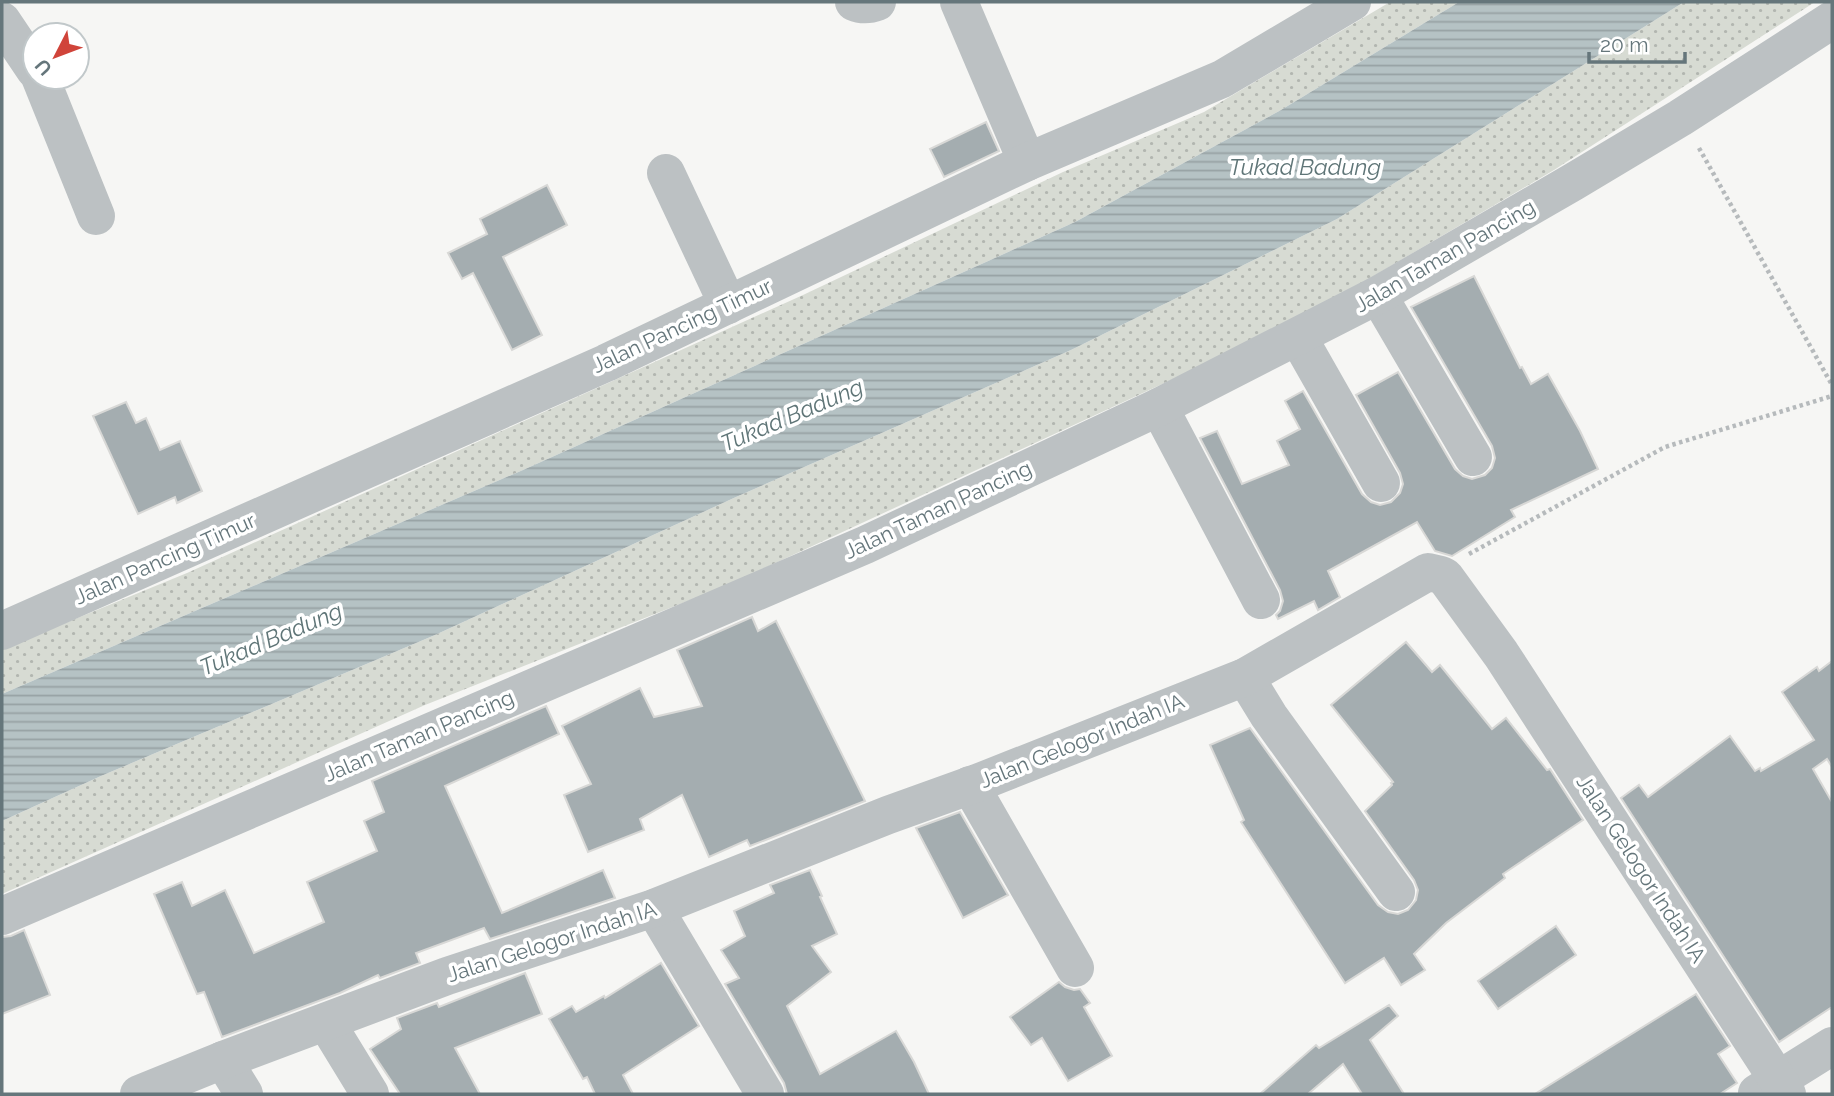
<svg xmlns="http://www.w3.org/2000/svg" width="1834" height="1096" font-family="Raleway,sans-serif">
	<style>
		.grass { fill: url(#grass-dots) }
		.water { fill: url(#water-rules) }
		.building { fill: #a4adb0; stroke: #d8d8d6; stroke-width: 2 }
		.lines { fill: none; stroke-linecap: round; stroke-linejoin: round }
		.path { stroke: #b6babc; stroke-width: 4.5; stroke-dasharray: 3.5 3.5; stroke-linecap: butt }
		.minor { stroke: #bcc1c3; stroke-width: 38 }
		.labels { text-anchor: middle; stroke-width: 7; stroke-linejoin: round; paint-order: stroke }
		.street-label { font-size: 21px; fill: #65767b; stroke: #fff }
		.water-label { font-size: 23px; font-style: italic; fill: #5f7577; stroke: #fff }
	</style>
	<defs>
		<pattern id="grass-dots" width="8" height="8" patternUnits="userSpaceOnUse" patternTransform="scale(1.75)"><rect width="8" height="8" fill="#d7dbd3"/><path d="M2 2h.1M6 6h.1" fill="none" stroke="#b2b6b0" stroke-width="1.8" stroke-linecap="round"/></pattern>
		<pattern id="water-rules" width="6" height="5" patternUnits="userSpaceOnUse" patternTransform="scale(1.75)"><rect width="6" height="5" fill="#b5c2c4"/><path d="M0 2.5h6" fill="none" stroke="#97a2a4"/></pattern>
	</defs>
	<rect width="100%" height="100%" fill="#f6f6f4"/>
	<g class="grass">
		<path d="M1390 2H1459L1281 110 1075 222 523 470 2 694V649L187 573 803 295 1063 172 1204 112Z"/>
		<path d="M1684 2H1815L1554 170 1292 324 728 585 425 705 2 894V821L101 776 435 635 736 497 1071 350 1337 219Z"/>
	</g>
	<path class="water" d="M1459 2H1684L1337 219 1071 350 736 497 435 635 101 776 2 821V694L523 470 1075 222 1281 110Z"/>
	<g class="building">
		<path d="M986 122 999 151 944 177 930 149Z"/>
		<path d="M547 185 567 225 503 257 542 335 512 350 473 273 462 279 448 253 487 234 480 219Z"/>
		<path d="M1474 276 1520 368 1522 367 1531 384 1548 374 1580 431 1598 469 1511 510 1515 517 1452 556 1435 551 1417 522 1328 571 1340 597 1318 610 1314 601 1278 619 1276 615 1280 611 1283 601 1280 590 1200 438 1217 431 1242 484 1289 465 1277 441 1300 429 1285 401 1303 391 1362 494 1371 502 1380 505 1391 502 1400 493 1403 484 1400 473 1356 395 1398 372 1455 469 1463 476 1472 479 1485 475 1492 468 1495 458 1492 446 1411 307Z"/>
		<path d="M126 402 136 423 146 418 160 450 180 441 202 491 177 503 175 497 138 514 93 416Z"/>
		<path d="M752 617 758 631 776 621 865 801 750 846 747 840 709 857 682 795 640 819 644 830 588 852 564 795 591 784 562 726 640 688 654 717 702 706 677 650Z"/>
		<path d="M1406 642 1432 672 1440 665 1492 729 1506 718 1547 770 1550 769 1583 820 1503 874 1505 878 1446 923 1414 954 1425 970 1401 985 1384 958 1345 983 1241 822 1244 820 1210 745 1250 728 1378 905 1388 912 1398 914 1408 910 1416 900 1418 890 1414 880 1365 811 1392 785 1391 783 1393 782 1331 705Z"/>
		<path d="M1832 661V767L1827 759 1813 769 1832 802V1007L1779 1042 1621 798 1639 785 1648 797 1730 736 1755 771 1760 768 1761 771 1814 740 1782 692 1817 667 1819 671Z"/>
		<path d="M546 706 559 734 445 786 502 913 603 870 615 898 490 939 484 928 416 953 420 963 380 978 378 975 340 993 222 1037 204 992 197 994 154 894 182 882 192 906 225 890 254 953 324 922 307 882 377 851 364 821 384 812 372 781Z"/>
		<path d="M960 812 1008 895 963 918 916 828Z"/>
		<path d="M810 870 822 896 820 897 837 934 812 946 831 972 787 1006 820 1074 896 1031 914 1062 929 1094H787L784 1083 725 984 739 978 721 950 745 936 734 911 774 893 770 885Z"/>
		<path d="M1556 926 1576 955 1498 1009 1478 981Z"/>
		<path d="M24 930 50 995 2 1014V937L11 936Z"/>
		<path d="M661 963 699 1026 623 1075 633 1094H595L587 1077 583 1079 549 1019 572 1006 576 1012 604 996 605 998Z"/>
		<path d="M525 973 542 1014 455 1048 480 1094H400L370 1049 401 1029 397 1018 437 1003 439 1007Z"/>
		<path d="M1059 982 1065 987 1074 990 1080 989 1090 1003 1084 1007 1112 1056 1068 1081 1042 1038 1031 1045 1010 1017Z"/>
		<path d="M1696 994 1730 1046 1718 1054 1737 1083 1720 1094H1535Z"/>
		<path d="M1389 1005 1398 1016 1370 1040 1404 1094H1362L1343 1064 1308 1094H1260L1316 1045 1319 1048Z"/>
	</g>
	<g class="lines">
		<g class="path">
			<path d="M1699 148 1832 385"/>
			<path d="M1469 554 1665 447 1832 396"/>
		</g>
		<g class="minor">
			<path d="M854 2C861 5 869 5 877 2"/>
			<path d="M959 2 1027 162"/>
			<path d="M2 21 35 70"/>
			<path d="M40 77 96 216"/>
			<path d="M666 173 728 305"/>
			<path d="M1378 295 1473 457"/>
			<path d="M1298 337 1381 483"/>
			<path d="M1159 407 1261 600"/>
			<path d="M2 631 606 363 1027 162 1222 79 1352 2"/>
			<path d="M1245 677 1269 716 1396 892"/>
			<path d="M970 785 1075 968"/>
			<path d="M654 908 765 1094"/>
			<path d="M2 916 865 545 1159 407 1378 295 1573 182 1680 118 1832 20"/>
			<path d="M326 1022 370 1094"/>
			<path d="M223 1060 244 1094"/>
			<path d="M1757 1093 1832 1046"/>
			<path d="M139 1094 223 1060 447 976 654 908 888 815 977 783 1245 677 1428 572 1441 575 1445 577 1501 654 1787 1094"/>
		</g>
	</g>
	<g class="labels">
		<g class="street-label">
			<text transform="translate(1445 256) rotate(-30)" y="7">Jalan Taman Pancing</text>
			<text transform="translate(682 326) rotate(-25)" y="7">Jalan Pancing Timur</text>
			<text transform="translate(938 510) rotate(-25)" y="7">Jalan Taman Pancing</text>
			<text transform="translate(165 559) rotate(-24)" y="7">Jalan Pancing Timur</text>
			<text transform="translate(419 736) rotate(-23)" y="7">Jalan Taman Pancing</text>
			<text transform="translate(1082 741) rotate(-22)" y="7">Jalan Gelogor Indah IA</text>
			<text transform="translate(1641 869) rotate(57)" y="7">Jalan Gelogor Indah IA</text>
			<text transform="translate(552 942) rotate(-18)" y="7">Jalan Gelogor Indah IA</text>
		</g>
		<g class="water-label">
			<text x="1305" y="175">Tukad Badung</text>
			<text transform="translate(792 415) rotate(-23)" y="8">Tukad Badung</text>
			<text transform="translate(271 639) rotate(-23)" y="8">Tukad Badung</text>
		</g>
	</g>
	<rect width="1834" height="1096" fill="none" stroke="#65767b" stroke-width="7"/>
	<g transform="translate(56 56) rotate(228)"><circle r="33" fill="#ffffff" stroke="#c1c8ca" stroke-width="2"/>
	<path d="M0-5L12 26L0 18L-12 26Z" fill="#d0443a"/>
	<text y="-10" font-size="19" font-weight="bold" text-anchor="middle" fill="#65767b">U</text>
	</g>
	<path d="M1589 52v10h96v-10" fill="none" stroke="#65767b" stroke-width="3.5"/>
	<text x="1600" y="52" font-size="21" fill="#65767b" stroke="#ffffff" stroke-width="5" paint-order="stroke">20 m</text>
</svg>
